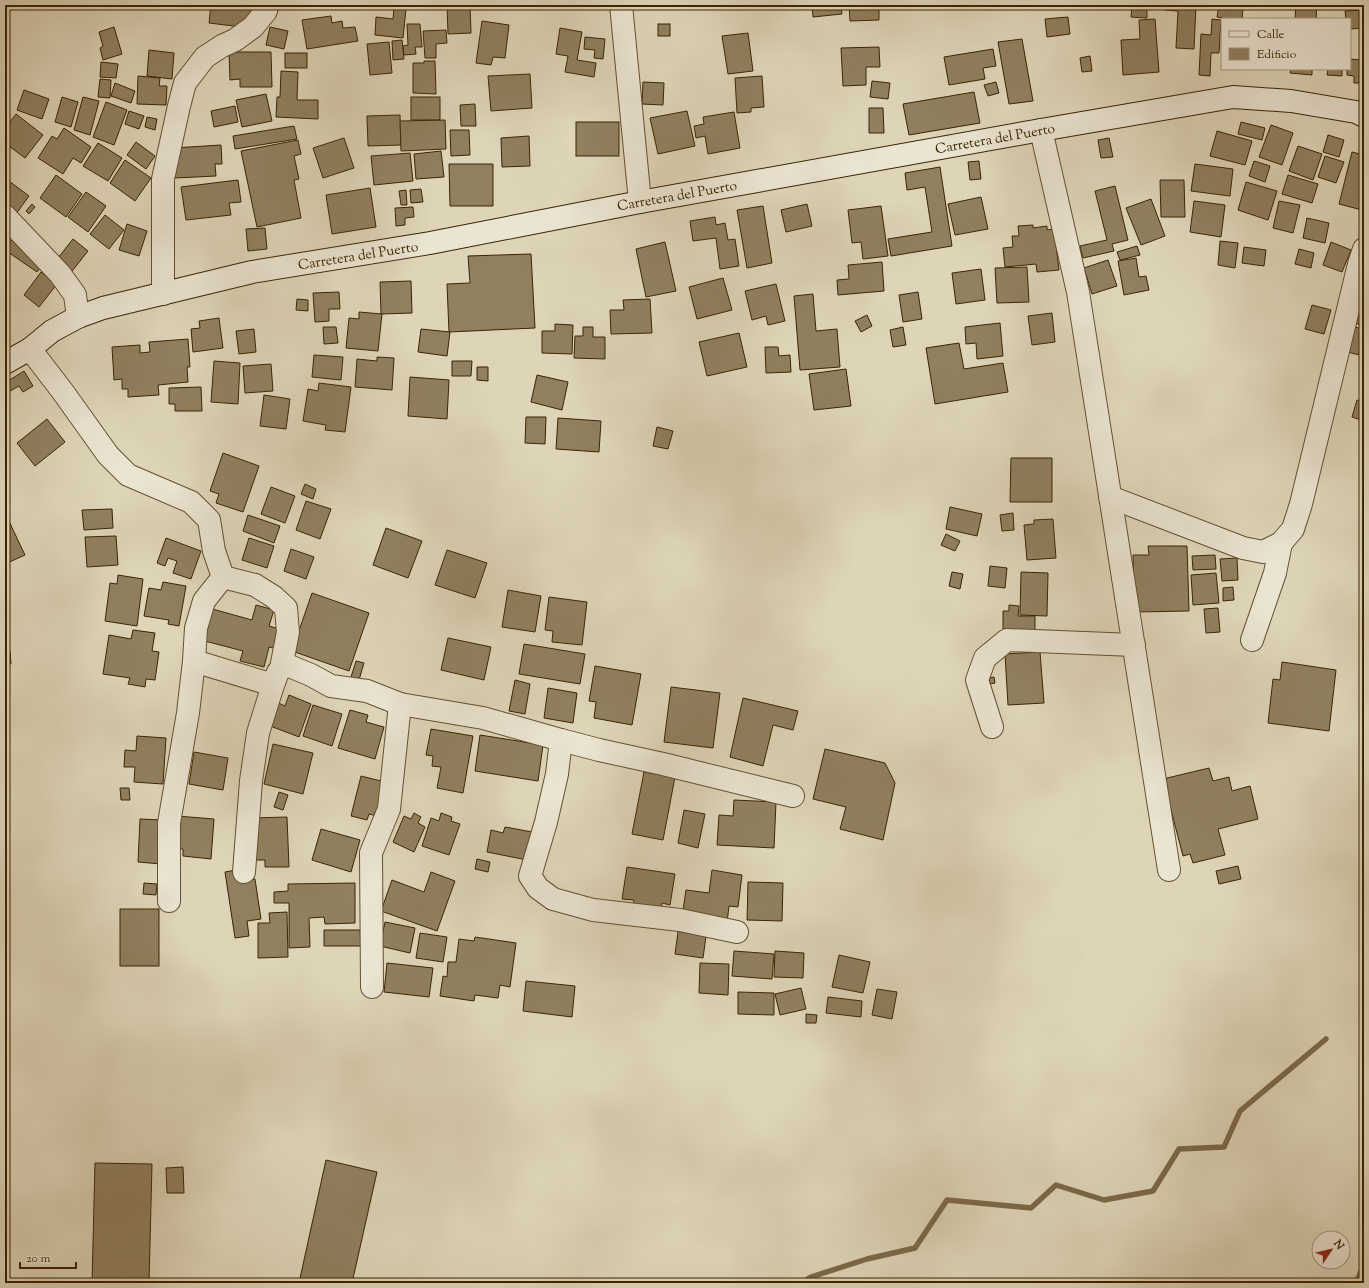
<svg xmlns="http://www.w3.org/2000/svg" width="1369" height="1288" font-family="'Sorts Mill Goudy',serif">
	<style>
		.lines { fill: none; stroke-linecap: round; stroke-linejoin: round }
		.stream { stroke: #7c6a49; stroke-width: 5.5 }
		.building { fill: #908060; stroke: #3b2400 }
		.street-casing { stroke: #64502e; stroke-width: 24 }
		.secondary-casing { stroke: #3b2400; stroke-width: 24 }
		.street { stroke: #eae4d2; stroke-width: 22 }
		.secondary { stroke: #eae4d2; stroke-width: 22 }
		.labels { text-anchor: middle; stroke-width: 3; stroke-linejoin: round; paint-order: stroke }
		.street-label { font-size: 14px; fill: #3b2400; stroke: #eae4d2 }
	</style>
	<rect width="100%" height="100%" fill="#ded5b9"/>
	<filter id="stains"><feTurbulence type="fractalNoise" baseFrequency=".005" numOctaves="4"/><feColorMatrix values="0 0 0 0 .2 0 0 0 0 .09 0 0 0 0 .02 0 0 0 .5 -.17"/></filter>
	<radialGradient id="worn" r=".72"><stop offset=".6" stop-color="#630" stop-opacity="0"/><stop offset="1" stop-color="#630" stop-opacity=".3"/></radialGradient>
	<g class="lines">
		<g class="stream">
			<path d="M801 1283 811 1277 867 1259 915 1248 947 1200 1031 1208 1056 1185 1104 1200 1153 1191 1179 1149 1224 1147 1240 1111 1326 1039"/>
			<path d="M1356 1283 1364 1264"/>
		</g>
	</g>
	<g class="building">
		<path d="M211 5H252L250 28 209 23Z"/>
		<path d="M447 5H470L471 33 448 34Z"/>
		<path d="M812 5H841L842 14 813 17Z"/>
		<path d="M849 5H879V20L850 21Z"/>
		<path d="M1132 5H1147V18L1131 17Z"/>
		<path d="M1166 5H1196L1194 49 1176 48 1178 11 1165 10Z"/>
		<path d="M1219 5 1243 8 1242 19H1223V18L1217 17Z"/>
		<path d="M1296 5H1317L1316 19H1295Z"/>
		<path d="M394 8 406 9 403 38 375 35 376 17 393 19Z"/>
		<path d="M1364 10V28L1350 29V19H1346L1345 11Z"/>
		<path d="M331 16 332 23 342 21 343 28 355 27 358 41 307 49 302 20Z"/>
		<path d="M1068 17 1070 34 1047 37 1045 19Z"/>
		<path d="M1155 19 1159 72 1123 75 1121 40 1140 39 1139 20Z"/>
		<path d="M1212 19 1221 20 1219 53H1211L1210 76 1199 75 1201 34 1211 35Z"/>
		<path d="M482 21 509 25 505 58 493 57 491 65 476 63Z"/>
		<path d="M407 24H420L422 47H415L416 54 404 55 403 46 408 45Z"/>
		<rect x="658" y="24" width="12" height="12"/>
		<path d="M114 27 122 54 103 60 100 48 103 46 99 32Z"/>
		<path d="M270 27 288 31 284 49 266 45Z"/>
		<path d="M560 28 582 32 577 60 596 63 594 77 565 72 568 56 556 54Z"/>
		<path d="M446 30 447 43 436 44V58H425L423 31Z"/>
		<path d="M748 33 753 71 728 74 722 36Z"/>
		<path d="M585 37 605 39 603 59 594 58 595 50 584 49Z"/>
		<path d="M1022 39 1033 101 1009 104 998 42Z"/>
		<path d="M402 40 404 59 393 60 392 41Z"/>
		<path d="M389 42 392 73 370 75 367 44Z"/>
		<path d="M879 47 880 67H866V85L843 86 841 48Z"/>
		<path d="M993 49 996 66 983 68 985 79 949 85 944 57Z"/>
		<path d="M149 50 174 53 172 79 147 76Z"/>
		<path d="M229 52H271L272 87H240V79L230 80Z"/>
		<rect x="285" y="53" width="22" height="15"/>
		<path d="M1090 56 1092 71 1082 72 1080 58Z"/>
		<path d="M1350 59 1362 60 1361 83H1354V76L1347 75V69H1350Z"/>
		<path d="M424 61H435L436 94 413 93V63H424Z"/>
		<path d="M101 62 118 64 116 78 100 77Z"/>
		<path d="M1291 69H1312V75L1290 73Z"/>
		<path d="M1328 69H1342V76L1327 75Z"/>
		<path d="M281 71 298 72 297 100H318V119L276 117 277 97H280Z"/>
		<path d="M530 74 532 108 491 111 488 76Z"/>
		<path d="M138 76 160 78 159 86H167L166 105 137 104Z"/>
		<path d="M762 76 764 107 751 108V112L737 113 735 78Z"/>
		<path d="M100 79 111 80 110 98 98 97Z"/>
		<path d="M872 81 890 83 888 99 870 97Z"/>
		<path d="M643 82 664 83 663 105 642 104Z"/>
		<path d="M996 82 999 93 988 96 984 85Z"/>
		<path d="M115 83 135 91 131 103 111 96Z"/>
		<path d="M24 90 49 99 42 119 17 110Z"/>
		<path d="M974 92 980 123 909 135 903 104Z"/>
		<path d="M266 94 272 121 242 127 236 100Z"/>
		<path d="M62 97 78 102 71 127 55 122Z"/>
		<path d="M83 97 99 101 90 135 74 130Z"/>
		<rect x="411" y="97" width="29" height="23"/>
		<path d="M106 102 127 110 114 145 93 137Z"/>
		<path d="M475 104 476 126H461L460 105Z"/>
		<path d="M235 106 238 122 214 127 211 111Z"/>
		<path d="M869 108H883L884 133H869Z"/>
		<path d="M129 111 144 116 139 129 125 124Z"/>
		<path d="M687 111 695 146 658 154 650 118Z"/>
		<path d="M734 112 740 148 708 154 705 136 696 138 694 126 704 124 703 117Z"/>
		<path d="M16 114 43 135 25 158 5 143V128Z"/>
		<path d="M400 115 401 145 368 146 367 116Z"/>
		<path d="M147 117 157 119 155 130 145 127Z"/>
		<path d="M445 120 446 149 401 151 400 121Z"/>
		<rect x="576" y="122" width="43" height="34"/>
		<path d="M1241 122 1265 128 1262 140 1238 134Z"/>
		<path d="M1271 125 1293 133 1282 165 1259 157Z"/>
		<path d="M294 126 297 139 235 149 233 136Z"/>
		<path d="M64 128 91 147 81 163 73 158 63 174 38 158 52 136 57 139Z"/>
		<path d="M450 130H469L470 155 451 156Z"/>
		<path d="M1217 131 1252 141 1245 165 1210 156Z"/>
		<path d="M1328 135 1344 140 1339 157 1323 152Z"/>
		<path d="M529 136 530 166 502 167 501 138Z"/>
		<path d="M344 138 354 168 323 178 313 148Z"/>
		<path d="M1109 138 1113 157 1101 158 1098 140Z"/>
		<path d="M298 140 301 154 294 156 299 179 294 180 301 218 257 227 241 151Z"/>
		<path d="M136 142 155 156 146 169 127 155Z"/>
		<path d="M98 143 122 158 108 181 83 166Z"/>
		<path d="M221 145 222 164H215L216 176 175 178 173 148Z"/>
		<path d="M1298 146 1322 154 1313 180 1289 171Z"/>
		<path d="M441 151 444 177 416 179 414 154Z"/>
		<path d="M1352 152 1364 155V201L1362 210 1339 204Z"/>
		<path d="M410 153 413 181 374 185 371 156Z"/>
		<path d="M1325 156 1344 162 1336 183 1318 177Z"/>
		<path d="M125 160 151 178 135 201 110 183Z"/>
		<path d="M979 161 981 179 970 180 968 162Z"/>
		<path d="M1254 161 1270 166 1265 182 1249 176Z"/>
		<path d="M449 164H493V206H450Z"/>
		<path d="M1195 164 1233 169 1230 196 1191 191Z"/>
		<path d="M940 167 952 246 891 256 888 239 932 232 925 187 907 190 905 173Z"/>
		<path d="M56 175 82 194 66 217 40 198Z"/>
		<path d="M1288 175 1318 184 1312 203 1282 194Z"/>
		<path d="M5 178 29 196 16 214 5 206Z"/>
		<path d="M238 180 241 202 229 203 231 215 186 220 181 187Z"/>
		<path d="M1160 180H1184L1185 217H1161Z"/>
		<path d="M1246 182 1277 191 1268 220 1238 210Z"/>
		<path d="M1115 186 1128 240 1112 244 1114 251 1083 258 1080 246 1107 240 1095 191Z"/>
		<path d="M370 188 376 227 332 234 326 195Z"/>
		<path d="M421 189 423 202 411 203 410 190Z"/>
		<path d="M406 190 407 205H401L399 191Z"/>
		<path d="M86 192 106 206 88 232 68 217Z"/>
		<path d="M981 197 988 229 955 235 948 204Z"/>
		<path d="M1151 199 1165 236 1141 245 1126 208Z"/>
		<path d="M1194 201 1225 205 1221 237 1190 232Z"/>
		<path d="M1279 201 1300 205 1293 233 1273 228Z"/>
		<path d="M32 204 35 207 29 214 26 211Z"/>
		<path d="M807 204 812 226 786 232 781 210Z"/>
		<path d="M763 206 772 263 747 268 737 210Z"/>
		<path d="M881 206 888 256 863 259 861 242 852 243 848 210Z"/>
		<path d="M413 207 414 217 405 218V225L396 226 395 208Z"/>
		<path d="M105 215 124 230 109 249 90 234Z"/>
		<path d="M715 217 716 225 725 223 728 240 735 239 739 266 720 269 716 238 693 241 690 221Z"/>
		<path d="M1307 218 1329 223 1325 243 1303 238Z"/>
		<path d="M127 224 147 231 139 256 119 250Z"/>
		<path d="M1033 225V228L1047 226V230L1054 229 1059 270 1037 272 1036 264 1005 267 1003 248 1013 247 1012 236H1019L1018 226Z"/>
		<path d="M265 228 267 249 248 251 246 229Z"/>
		<path d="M12 239 44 262 37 272 5 250Z"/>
		<path d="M73 239 88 251 69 275 54 263Z"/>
		<path d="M1220 241 1238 243 1235 268 1218 265Z"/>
		<path d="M665 242 676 291 646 297 636 249Z"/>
		<path d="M1331 242 1351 250 1342 272 1323 265Z"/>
		<path d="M1137 246 1140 255 1120 260 1117 252Z"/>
		<path d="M1244 247 1266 250 1264 266 1242 263Z"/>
		<path d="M1299 249 1314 253 1311 268 1295 264Z"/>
		<path d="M531 254 535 328 449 332 447 284 470 283 468 256Z"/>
		<path d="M1136 258 1139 277 1146 276 1149 290 1124 295 1118 261Z"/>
		<path d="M1108 260 1117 286 1092 294 1084 268Z"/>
		<path d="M882 262 884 291 838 295 837 280 849 279 848 265Z"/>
		<path d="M1027 267 1029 302 997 303 995 268Z"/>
		<path d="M981 269 985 300 956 304 952 273Z"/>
		<path d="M41 272 57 284 39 307 24 295Z"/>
		<path d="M723 278 732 310 697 319 689 287Z"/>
		<path d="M411 281 412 313 381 314 380 282Z"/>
		<path d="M776 284 785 321 768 325 766 316 752 320 745 291Z"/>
		<path d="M339 292 340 309H329V321L315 322 313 293Z"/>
		<path d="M918 292 922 319 903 322 899 295Z"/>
		<path d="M813 294 816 331 837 329 840 367 800 370 794 296Z"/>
		<path d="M297 299 308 300V311L296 310Z"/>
		<path d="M650 299 652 333 611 334 610 310H624L623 300Z"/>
		<path d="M1353 301 1364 304V325L1349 322Z"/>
		<path d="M1312 305 1331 310 1324 334 1305 329Z"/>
		<path d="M359 312 382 314 378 351 346 348 349 318 359 319Z"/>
		<path d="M1052 313 1055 342 1032 345 1028 316Z"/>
		<path d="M867 315 872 326 861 332 855 321Z"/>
		<path d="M219 318 223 348 193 352 191 329 200 328 199 321Z"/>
		<path d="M1000 323 1003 356 977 359 976 343 966 344 965 327Z"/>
		<path d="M555 324 573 325 572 354 542 353V331H555Z"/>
		<path d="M1349 326 1364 329V356L1343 351Z"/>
		<path d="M323 327H336L338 343 324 344Z"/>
		<path d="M583 327H593V337H605V359L574 358 575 336H583Z"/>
		<path d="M903 327 906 345 893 347 890 330Z"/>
		<path d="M254 329 256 352 239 354 236 331Z"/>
		<path d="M421 329 450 332 447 356 418 352Z"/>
		<path d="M739 333 747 367 707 376 699 342Z"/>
		<path d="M188 339 190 367H187L188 382 158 385 159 395 128 397V389H122V379L114 380 112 347 140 345V353L150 352 149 342Z"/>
		<path d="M959 343 964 369 1003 363 1008 392 935 404 926 348Z"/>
		<path d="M765 347H778L779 356 790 355 791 372 766 373Z"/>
		<path d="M314 355 343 357 341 380 312 377Z"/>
		<path d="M377 357 394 358 392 390 355 387 357 359 377 361Z"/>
		<path d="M214 361 240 363 238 404 211 402Z"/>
		<path d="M452 361H472L471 376H452Z"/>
		<path d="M271 364 273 391 245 393 243 366Z"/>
		<path d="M477 367H488V381L477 380Z"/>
		<path d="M846 369 851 406 814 410 809 374Z"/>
		<path d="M24 371 33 386 23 392 19 386 5 394V383Z"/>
		<path d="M537 375 568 382 562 410 531 402Z"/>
		<path d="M410 377 449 380 447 419 408 416Z"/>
		<path d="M319 383 351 387 345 432 325 430 326 425 303 421 308 389 318 391Z"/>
		<path d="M201 387 202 411H175V404H169V388Z"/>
		<path d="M264 395 290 399 286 429 260 426Z"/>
		<path d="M1357 400 1364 402V421L1352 417Z"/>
		<path d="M526 417H546L545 444 525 443Z"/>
		<path d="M558 418 601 421 599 452 556 449Z"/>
		<path d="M47 419 65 442 35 466 17 443Z"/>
		<path d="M657 427 673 431 668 449 653 446Z"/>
		<path d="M223 453 259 466 243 512 216 503 219 494 210 491Z"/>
		<path d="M1011 458H1052V502H1010Z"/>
		<path d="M305 484 316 489 313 499 301 494Z"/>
		<path d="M271 487 295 496 285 523 261 514Z"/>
		<path d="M306 501 331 509 320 539 296 530Z"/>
		<path d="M950 507 982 514 977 536 946 529Z"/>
		<path d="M112 509 113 528 84 530 82 510Z"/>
		<path d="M1013 513 1014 530 1002 531 1000 515Z"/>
		<path d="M6 515 25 555 5 564V516Z"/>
		<path d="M248 515 280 526 274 543 243 531Z"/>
		<path d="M1053 519 1056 558 1027 560 1024 525 1034 524V520Z"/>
		<path d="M386 528 422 541 408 578 373 565Z"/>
		<path d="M946 534 960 541 955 551 941 545Z"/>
		<path d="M116 536 118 565 87 567 85 537Z"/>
		<path d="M166 538 201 551 191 579 173 573 177 561 168 558 165 566 157 563Z"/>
		<path d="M249 538 274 546 267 568 242 560Z"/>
		<path d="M1148 546H1187L1189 611 1134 612 1133 555H1149Z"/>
		<path d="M291 549 314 557 306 579 284 571Z"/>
		<path d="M447 550 487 563 475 598 435 585Z"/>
		<path d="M1215 555 1216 569 1193 570 1192 556Z"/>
		<path d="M1237 558 1238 580 1222 581 1220 559Z"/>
		<path d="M990 566 1007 568 1005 588 988 586Z"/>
		<path d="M952 572 963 574 960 589 949 586Z"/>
		<path d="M1021 572 1048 573 1047 616 1020 615Z"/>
		<path d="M1216 573 1219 603 1193 605 1191 575Z"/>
		<path d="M118 575 143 579 137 626 105 621 110 583 117 584Z"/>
		<path d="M163 582 186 586 179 626 168 624 169 620 144 616 149 588 161 590Z"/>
		<path d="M1233 587 1234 600 1223 601V588Z"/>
		<path d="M508 590 541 596 535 632 502 627Z"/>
		<path d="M312 593 369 613 349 671 292 651Z"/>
		<path d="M549 597 587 602 582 645 552 642 553 631 545 630Z"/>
		<path d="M256 605 274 610 269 626 283 630 278 649 269 647 264 667 240 661 243 651 201 640 209 608 252 620Z"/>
		<path d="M1009 605 1019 606 1018 616H1035V633L1003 632V611H1009Z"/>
		<path d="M1218 608 1220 632 1206 633 1204 609Z"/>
		<path d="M133 630 155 633 152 651 159 652 155 680 146 679 145 687 128 684 130 678 103 674 109 635 131 639Z"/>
		<path d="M448 638 491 647 484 680 441 670Z"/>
		<path d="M524 644 585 654 580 684 519 674Z"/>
		<path d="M5 651H10L11 664H5Z"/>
		<path d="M1040 652 1044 703 1008 705 1005 654Z"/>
		<path d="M356 661 364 663 359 680 351 677Z"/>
		<path d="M1282 662 1336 670 1329 731 1268 723 1273 679 1280 680Z"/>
		<path d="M595 666 641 674 632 725 594 718 596 702 589 701Z"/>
		<path d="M994 677 995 683 984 685 983 679Z"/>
		<path d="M515 680 530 684 525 714 509 711Z"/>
		<path d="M671 687 720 693 713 748 664 742Z"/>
		<path d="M548 688 577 693 573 723 544 718Z"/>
		<path d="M289 695 311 704 299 737 265 724 272 700 285 706Z"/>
		<path d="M743 698 798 711 793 730 773 725 763 766 730 757Z"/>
		<path d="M313 705 342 714 332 746 303 736Z"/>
		<path d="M350 710 368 715 366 722 384 727 375 759 338 748Z"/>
		<path d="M431 729 473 736 463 793 437 788 441 767 432 766 433 756 426 755Z"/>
		<path d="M480 735 543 745 538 781 475 771Z"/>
		<path d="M137 736 166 738 163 784 134 782 135 767H124L125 750 136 751Z"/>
		<path d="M273 744 313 753 303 794 264 784Z"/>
		<path d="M825 749 885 763 895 783 883 840 840 829 846 807 813 799Z"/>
		<path d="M194 752 228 758 223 790 189 784Z"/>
		<path d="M1209 768 1213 781 1229 777 1232 791 1250 786 1258 819 1218 829 1225 855 1193 863 1190 854 1183 856 1163 779Z"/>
		<path d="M644 772 675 777 663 840 632 834Z"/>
		<path d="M361 776 385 782 377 816 369 814 367 820 351 816Z"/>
		<path d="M120 788H129L130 800H121Z"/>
		<path d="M279 792 288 795 283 810 274 807Z"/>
		<path d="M734 800 776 802 774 848 717 845 719 815 733 816Z"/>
		<path d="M684 810 705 814 698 848 678 843Z"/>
		<path d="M414 813 421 817 418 823 425 827 414 852 393 842 404 816 411 819Z"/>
		<path d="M441 813 452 817 451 821 460 824 449 855 422 846 431 818 439 821Z"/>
		<path d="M177 816 214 819 211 859 183 856V849L174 848Z"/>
		<path d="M287 817 289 867H265V860H253L252 818Z"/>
		<path d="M140 819 163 820 161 864 138 862Z"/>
		<path d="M505 827 532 832 527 860 487 852 491 830 503 833Z"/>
		<path d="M321 829 360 840 351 872 312 860Z"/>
		<path d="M477 859 490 862 488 872 475 869Z"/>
		<path d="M1238 866 1241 879 1219 884 1216 871Z"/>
		<path d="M627 867 675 874 670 905 662 903 661 910 633 906 634 900 622 899Z"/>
		<path d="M236 870 238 881 255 879 261 919 247 921 249 936 235 938 225 872Z"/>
		<path d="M712 870 742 875 738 907 729 906 727 923 682 917 686 890 709 893Z"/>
		<path d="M431 872 455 881 437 931 381 911 392 880 424 892Z"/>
		<path d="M748 882 783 883 782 921 747 920Z"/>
		<path d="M144 883 157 884 156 895 143 894Z"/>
		<path d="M355 883V923L325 924 324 917 309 918 310 947 289 948V903H274V892L288 891V884Z"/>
		<rect x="120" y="909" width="39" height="57"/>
		<path d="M287 912 288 957 258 958V923H270L269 913Z"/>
		<path d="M385 922 415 928 410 953 380 946Z"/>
		<path d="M679 925 707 929 703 958 675 954Z"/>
		<path d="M324 930H360L361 946H324Z"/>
		<path d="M420 933 447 937 443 962 416 958Z"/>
		<path d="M475 937 516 943 510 987 500 985 498 998 475 995 474 1001 440 996 443 976 447 977 448 962H456L459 939 474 941Z"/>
		<path d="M734 951 774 954 772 979 732 976Z"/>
		<path d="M775 951 804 953 803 978 774 977Z"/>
		<path d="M839 955 870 962 863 993 832 987Z"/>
		<path d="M387 963 433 968 429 997 384 992Z"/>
		<path d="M700 963 729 964 728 995 699 993Z"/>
		<path d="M526 981 575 986 572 1017 523 1011Z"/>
		<path d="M801 988 806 1009 780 1015 775 994Z"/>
		<path d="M877 989 897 992 892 1019 872 1015Z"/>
		<path d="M738 992 774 993V1015L738 1014Z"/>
		<path d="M828 997 862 1001 861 1017 826 1013Z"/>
		<path d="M806 1014 817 1015 816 1023H806Z"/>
		<path d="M326 1160 377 1172 352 1283H299Z"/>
		<path d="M95 1163 152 1164 149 1283H92Z"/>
		<path d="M183 1167 184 1193H167L166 1168Z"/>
	</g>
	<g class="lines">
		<g class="street-casing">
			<g id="street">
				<path d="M621 5 640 202"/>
				<path d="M1041 130 1078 292 1169 870"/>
				<path d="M5 216 60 274 75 295 78 317"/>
				<path d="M163 294V179L179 106 185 83 205 57 222 46 235 40 253 27 266 11 267 5"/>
				<path d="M30 349 63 392 108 455 128 475 191 502 209 520 214 551 223 577 255 585 274 597 286 608 288 632 282 663 311 675 331 686 367 691 400 704 483 718 561 740 557 774 546 822 530 876 538 888 553 899 593 910 680 920 737 932"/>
				<path d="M1110 497 1243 548 1263 552 1281 543 1293 529 1301 504 1359 264 1364 249"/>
				<path d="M1252 640 1275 573 1281 543"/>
				<path d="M194 661 273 685 278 672"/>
				<path d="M992 727 977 680 985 658 1007 640 1134 645"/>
				<path d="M561 740 599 750 663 764 793 796"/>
				<path d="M244 872 251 781 258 733 273 685"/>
				<path d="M169 901V823L188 713 194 661 196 628 204 601 223 577"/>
				<path d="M372 987 371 853 389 809 400 704"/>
			</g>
		</g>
		<g class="secondary-casing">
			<path id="secondary" d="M5 363 30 349 52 331 78 317 103 308 252 272 430 243 640 202 1041 130 1233 97 1291 101 1356 112 1364 116"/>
		</g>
		<use href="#street" class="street"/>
		<use href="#secondary" class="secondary"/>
	</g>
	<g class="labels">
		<g class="street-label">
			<text transform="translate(995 138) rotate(-10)" y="5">Carretera del Puerto</text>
			<text transform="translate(677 195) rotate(-10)" y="5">Carretera del Puerto</text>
			<text transform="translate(358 255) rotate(-9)" y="5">Carretera del Puerto</text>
		</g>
	</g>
	<rect width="1369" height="1288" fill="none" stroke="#ded5b9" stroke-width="20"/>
	<rect x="6" y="6" width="1357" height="1276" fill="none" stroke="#3b2400" stroke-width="2"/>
	<rect x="10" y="10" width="1349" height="1268" fill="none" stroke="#3b2400"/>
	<rect x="1221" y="18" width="130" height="52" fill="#eae4d2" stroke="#a4977e"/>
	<rect x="1229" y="31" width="20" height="6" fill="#eae4d2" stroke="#a4977e"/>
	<text x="1257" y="38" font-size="12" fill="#3b2400">Calle</text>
	<rect x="1229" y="48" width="20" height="12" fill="#908060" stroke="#a4977e"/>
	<text x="1257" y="58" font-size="12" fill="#3b2400">Edificio</text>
	<g transform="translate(1331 1250) rotate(55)"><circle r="19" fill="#eae4d2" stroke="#a4977e"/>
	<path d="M0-3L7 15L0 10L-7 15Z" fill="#8f2418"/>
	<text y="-6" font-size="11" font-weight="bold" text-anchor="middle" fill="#3b2400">N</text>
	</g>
	<path d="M20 1262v6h56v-6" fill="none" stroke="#3b2400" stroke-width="2"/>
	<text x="26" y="1262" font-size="12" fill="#3b2400" stroke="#eae4d2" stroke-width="3" paint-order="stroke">20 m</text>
	<rect width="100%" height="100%" filter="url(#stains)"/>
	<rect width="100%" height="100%" fill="url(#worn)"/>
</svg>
